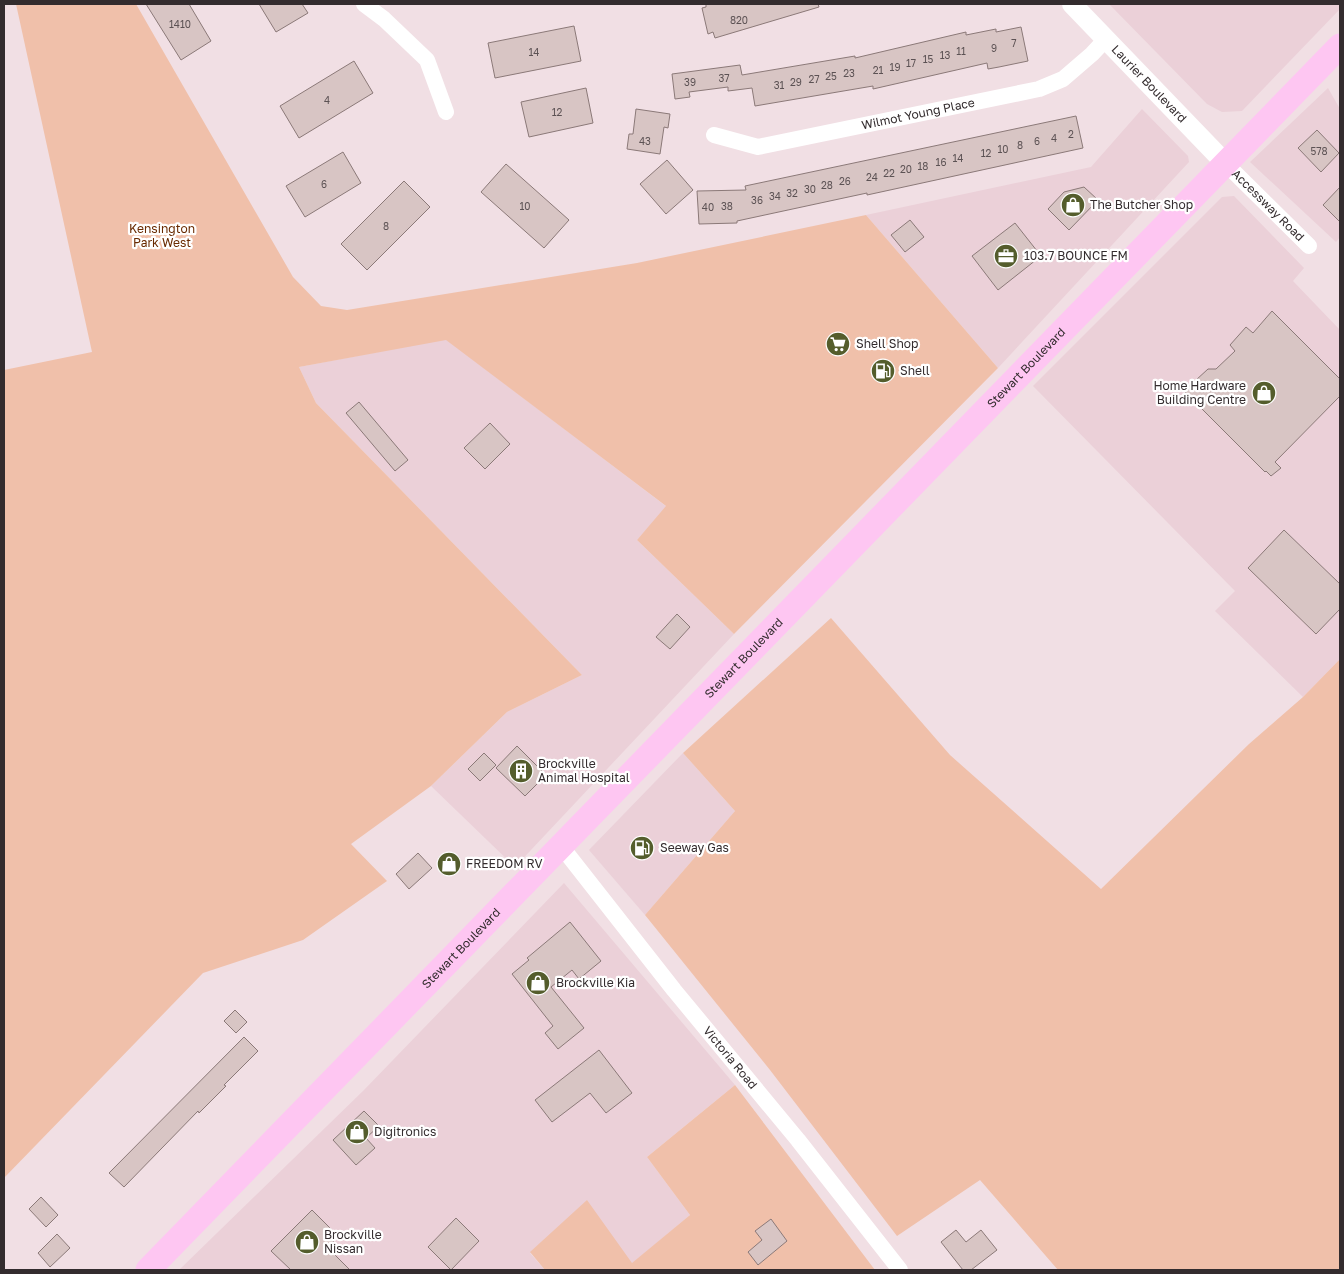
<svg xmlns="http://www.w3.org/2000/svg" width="1344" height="1274" font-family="'Golos Text',sans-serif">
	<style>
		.built { fill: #ebd0d8 }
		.green { fill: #f0c0aa }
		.building { fill: #d8c5c4; stroke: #8b7978 }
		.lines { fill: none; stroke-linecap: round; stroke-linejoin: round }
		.minor { stroke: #fff; stroke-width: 16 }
		.tertiary { stroke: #fff; stroke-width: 20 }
		.primary { stroke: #fec6f2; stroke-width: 25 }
		.labels { text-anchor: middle; stroke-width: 4.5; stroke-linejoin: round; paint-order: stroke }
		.number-label { font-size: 10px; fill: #5c5254 }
		.street-label { font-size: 12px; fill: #332c2e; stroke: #fff }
		.poi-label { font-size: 12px; fill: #332c2e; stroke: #fff; text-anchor: start }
		.park-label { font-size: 12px; fill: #692a01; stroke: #fff }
	</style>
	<rect width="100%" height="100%" fill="#f1dfe4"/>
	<g class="built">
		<path d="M1109 4H1340V9L1242 111 1222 112 1207 104Z"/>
		<path d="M1328 88 1340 109V237L1336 242 1250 162Z"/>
		<path d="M1142 109 1188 156 1189 162 998 368 866 215 1091 167Z"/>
		<path d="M1234 196 1304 268 1293 281 1340 330V659L1303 697 1215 611 1235 591 1033 386 1222 197Z"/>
		<path d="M446 339 667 507 637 540 734 634 515 867 431 786 507 712 582 675 316 403 299 367Z"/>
		<path d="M683 753 735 811 645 915 589 850Z"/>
		<path d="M564 883 735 1085 647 1157 690 1215 633 1263 530 1253 545 1270H179L364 1090Z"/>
	</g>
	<g class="green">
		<path d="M16 4H136L293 277 321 306 347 310 637 263 866 215 998 368 734 634 637 540 666 506 446 340 299 367 316 403 582 675 507 712 431 786 351 844 387 881 303 940 203 973 4 1178V370L92 352Z"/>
		<path d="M831 618 950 755 1101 889 1249 744 1303 697 1340 659V1270H1058L980 1180 897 1236 770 1070 645 915 735 811 683 753Z"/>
		<path d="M735 1085 875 1270H545L530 1252 587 1200 632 1263 690 1215 647 1157Z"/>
	</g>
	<g class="building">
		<path d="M146 4H189L211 41 181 60Z"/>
		<path d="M259 4H302L308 13 276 32Z"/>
		<path d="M706 4H818L819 7 715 38 713 32 708 34 702 8 706 7Z"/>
		<path d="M574 26 581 61 495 78 488 43Z"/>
		<path d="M1021 27 1028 61 999 67 988 69 987 63 873 89V86L755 106 752 88 728 91V87L689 92 690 97 675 99 672 74 740 65 742 75 855 56V58L966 32V35L996 29V32Z"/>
		<path d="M354 61 373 93 299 138 280 106Z"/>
		<path d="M586 88 593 123 529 137 521 102Z"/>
		<path d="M636 109 670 114 668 128 664 127 660 154 627 149 629 134H633Z"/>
		<path d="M1076 116 1083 148 867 195V193L839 199 737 221V223L699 224 697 191 746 190 745 186Z"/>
		<path d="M1317 130 1339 153 1321 172 1298 148Z"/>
		<path d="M343 152 361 183 305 217 286 186Z"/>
		<path d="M667 160 693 190 666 214 640 184Z"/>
		<path d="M506 164 569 220 544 248 481 192Z"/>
		<path d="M404 181 430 207 367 270 341 244Z"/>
		<path d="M1084 187 1098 200 1069 230 1048 209 1064 192Z"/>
		<path d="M1340 187V222L1323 205Z"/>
		<path d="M910 220 924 237 905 252 891 235Z"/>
		<path d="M1015 223 1041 256 998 290 972 256Z"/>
		<path d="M1272 311 1340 379V396L1275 462 1281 468 1271 476 1266 471 1265 472 1184 391 1208 369H1216L1235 351 1230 345 1246 327 1253 333Z"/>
		<path d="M359 402 408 460 395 471 346 413Z"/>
		<path d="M490 423 510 444 485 469 464 448Z"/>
		<path d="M1284 530 1340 584V609L1316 634 1248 568Z"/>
		<path d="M677 614 690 627 670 649 656 637Z"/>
		<path d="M517 746 546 775 525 796 496 768Z"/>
		<path d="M484 753 496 765 480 781 468 769Z"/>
		<path d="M418 853 432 868 409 889 396 874Z"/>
		<path d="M570 922 601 961 579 979 572 970 551 987 584 1028 558 1049 545 1033 553 1026 512 974 529 960 527 958Z"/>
		<path d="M235 1010 247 1022 236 1033 224 1021Z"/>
		<path d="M244 1037 258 1051 224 1085 226 1086 199 1113 198 1111 124 1187 109 1173Z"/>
		<path d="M599 1050 632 1093 606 1113 590 1093 552 1122 535 1100Z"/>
		<path d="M364 1111 379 1126 366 1138 375 1148 356 1165 333 1140Z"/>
		<path d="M41 1197 58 1215 46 1227 29 1209Z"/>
		<path d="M312 1210 338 1236 328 1248 350 1270H291L271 1251Z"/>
		<path d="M456 1218 479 1241 451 1270 428 1247Z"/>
		<path d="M771 1219 787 1241 758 1265 748 1252 762 1240 755 1231Z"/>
		<path d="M956 1230 966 1242 981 1230 997 1250 971 1270H963L941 1242Z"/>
		<path d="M57 1234 70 1248 50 1267 38 1253Z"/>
	</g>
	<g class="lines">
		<g class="minor">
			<path d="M364 4 384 19 427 60 446 112"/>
			<path id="s1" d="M714 135 758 147 1039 89 1063 79 1092 54 1106 39"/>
			<path id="s2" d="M1226 164 1309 246"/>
			<path id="s3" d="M561 846 674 990 798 1140 900 1270"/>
		</g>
		<path class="tertiary" id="s4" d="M1072 4 1226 164"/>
		<path class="primary" id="s5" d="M148 1270 1340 46"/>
	</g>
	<defs>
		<g id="shop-disc" transform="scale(1.25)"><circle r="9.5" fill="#545d2c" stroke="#fff"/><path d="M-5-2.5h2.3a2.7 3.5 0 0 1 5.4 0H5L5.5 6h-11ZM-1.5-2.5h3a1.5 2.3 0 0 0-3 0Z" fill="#fff"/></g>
		<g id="office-disc" transform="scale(1.25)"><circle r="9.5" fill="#545d2c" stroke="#fff"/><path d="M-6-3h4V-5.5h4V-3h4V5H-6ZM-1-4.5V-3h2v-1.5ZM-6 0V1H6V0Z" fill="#fff"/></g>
		<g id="supermarket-disc" transform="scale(1.25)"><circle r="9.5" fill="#545d2c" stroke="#fff"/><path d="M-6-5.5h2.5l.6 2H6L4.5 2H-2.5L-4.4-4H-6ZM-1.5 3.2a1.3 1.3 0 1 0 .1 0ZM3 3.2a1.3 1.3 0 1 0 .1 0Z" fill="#fff"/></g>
		<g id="fuel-disc" transform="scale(1.25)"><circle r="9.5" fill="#545d2c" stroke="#fff"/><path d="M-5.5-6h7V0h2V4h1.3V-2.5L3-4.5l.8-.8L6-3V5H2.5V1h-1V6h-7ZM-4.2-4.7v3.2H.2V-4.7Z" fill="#fff"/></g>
		<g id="building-disc" transform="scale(1.25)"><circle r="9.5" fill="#545d2c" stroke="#fff"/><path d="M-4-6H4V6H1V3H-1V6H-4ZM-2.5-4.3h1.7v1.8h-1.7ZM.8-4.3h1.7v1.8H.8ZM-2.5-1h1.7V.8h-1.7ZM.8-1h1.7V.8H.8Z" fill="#fff"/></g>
	</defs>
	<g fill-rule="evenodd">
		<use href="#shop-disc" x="1073" y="205"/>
		<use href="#office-disc" x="1006" y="256"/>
		<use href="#supermarket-disc" x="838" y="344"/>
		<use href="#fuel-disc" x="883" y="371"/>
		<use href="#shop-disc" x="1264" y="393"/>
		<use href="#building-disc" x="521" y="771"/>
		<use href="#fuel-disc" x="642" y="848"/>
		<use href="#shop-disc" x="449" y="864"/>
		<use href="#shop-disc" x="538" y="983"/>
		<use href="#shop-disc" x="357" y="1132"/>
		<use href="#shop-disc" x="307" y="1242"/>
	</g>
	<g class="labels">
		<g class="number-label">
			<text x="739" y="24">820</text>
			<text x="180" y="28">1410</text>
			<text x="1014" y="47">7</text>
			<text x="994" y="52">9</text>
			<text x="961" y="55">11</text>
			<text x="534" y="56">14</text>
			<text x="945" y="59">13</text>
			<text x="928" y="63">15</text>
			<text x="911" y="67">17</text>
			<text x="895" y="71">19</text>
			<text x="878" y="74">21</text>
			<text x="849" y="77">23</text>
			<text x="831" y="80">25</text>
			<text x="724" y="82">37</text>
			<text x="814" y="83">27</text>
			<text x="690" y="86">39</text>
			<text x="796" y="86">29</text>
			<text x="779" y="89">31</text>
			<text x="327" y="104">4</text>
			<text x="557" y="116">12</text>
			<text x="1071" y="138">2</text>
			<text x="1054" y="142">4</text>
			<text x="645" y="145">43</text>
			<text x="1037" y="145">6</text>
			<text x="1020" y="149">8</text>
			<text x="1003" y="153">10</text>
			<text x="1319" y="155">578</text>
			<text x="986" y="157">12</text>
			<text x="958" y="162">14</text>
			<text x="941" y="166">16</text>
			<text x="923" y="170">18</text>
			<text x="906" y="173">20</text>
			<text x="889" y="177">22</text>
			<text x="872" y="181">24</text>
			<text x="845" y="185">26</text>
			<text x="324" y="188">6</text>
			<text x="827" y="189">28</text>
			<text x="810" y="193">30</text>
			<text x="792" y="197">32</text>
			<text x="775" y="200">34</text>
			<text x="757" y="204">36</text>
			<text x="525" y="210">10</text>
			<text x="727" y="210">38</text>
			<text x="708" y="211">40</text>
			<text x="386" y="230">8</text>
		</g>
		<g class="street-label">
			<text dy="4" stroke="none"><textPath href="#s4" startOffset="111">Laurier Boulevard</textPath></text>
			<text dy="4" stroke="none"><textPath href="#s1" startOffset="209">Wilmot Young Place</textPath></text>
			<text dy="4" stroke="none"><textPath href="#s2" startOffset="59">Accessway Road</textPath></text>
			<text dy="4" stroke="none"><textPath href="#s5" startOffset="1259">Stewart Boulevard</textPath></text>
			<text dy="4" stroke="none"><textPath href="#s5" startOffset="854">Stewart Boulevard</textPath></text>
			<text dy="4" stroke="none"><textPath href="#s5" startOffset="449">Stewart Boulevard</textPath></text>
			<text dy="4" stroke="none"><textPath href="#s3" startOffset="271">Victoria Road</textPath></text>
		</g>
		<g class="poi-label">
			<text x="1090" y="209">The Butcher Shop</text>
			<text x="1024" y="260">103.7 BOUNCE FM</text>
			<text x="856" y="348">Shell Shop</text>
			<text x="900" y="375">Shell</text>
			<text x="1246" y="390" text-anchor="end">Home Hardware<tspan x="1246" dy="14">Building Centre</tspan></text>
			<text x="538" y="768">Brockville<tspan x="538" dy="14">Animal Hospital</tspan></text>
			<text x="660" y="852">Seeway Gas</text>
			<text x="466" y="868">FREEDOM RV</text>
			<text x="556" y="987">Brockville Kia</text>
			<text x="374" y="1136">Digitronics</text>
			<text x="324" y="1239">Brockville<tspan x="324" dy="14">Nissan</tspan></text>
		</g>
		<g class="park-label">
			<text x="162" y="233">Kensington<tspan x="162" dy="14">Park West</tspan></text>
		</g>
	</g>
	<rect width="1344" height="1274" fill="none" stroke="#332c2e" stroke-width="10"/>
</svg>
